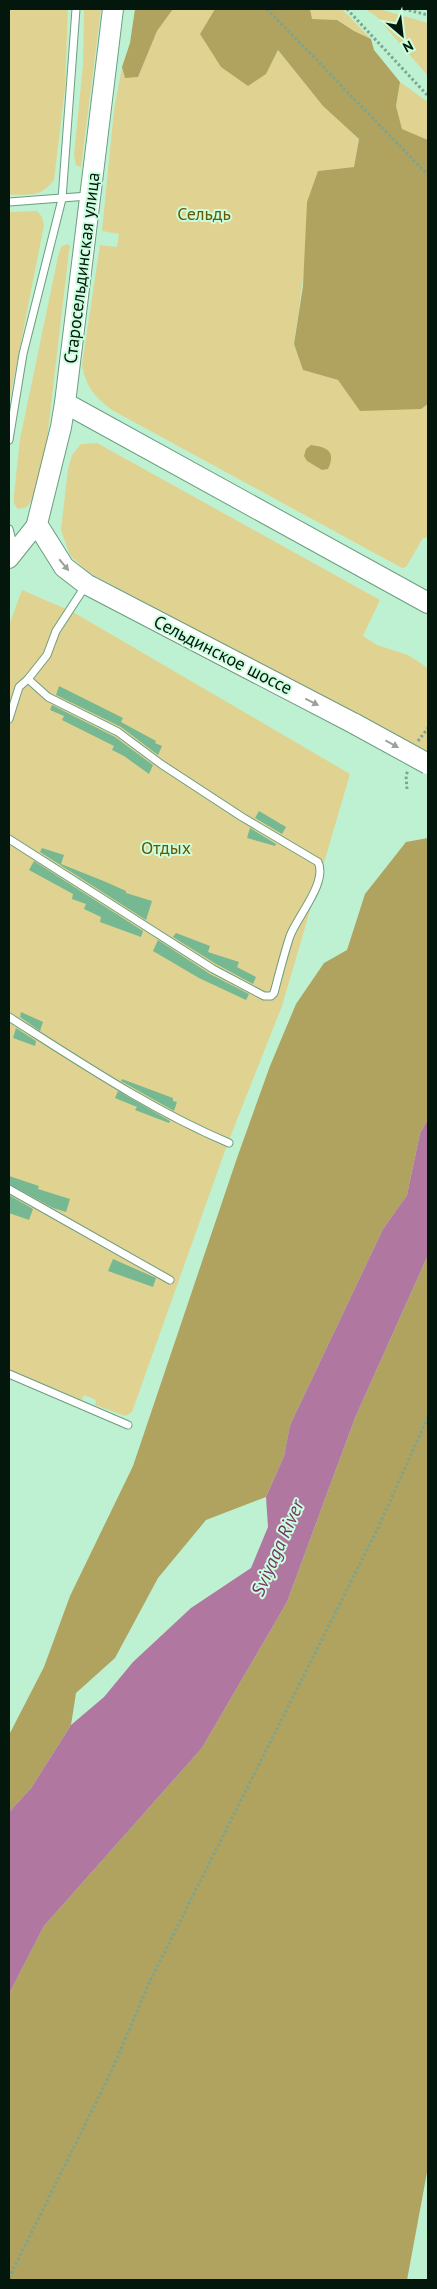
<svg xmlns="http://www.w3.org/2000/svg" width="437" height="2289" font-family="'PT Sans',sans-serif">
	<style>
		.green { fill: #e0d391 }
		.forest { fill: #b0a25f }
		.water { fill: #b078a0 }
		.building { fill: #75b891 }
		.lines { fill: none; stroke-linecap: round; stroke-linejoin: round }
		.service-casing { stroke: #6c9d80; stroke-width: 9 }
		.tertiary-casing { stroke: #6c9d80; stroke-width: 20 }
		.secondary-casing { stroke: #6c9d80; stroke-width: 22 }
		.path { stroke: #7da58d; stroke-width: 3; stroke-dasharray: 2.5 2.5; stroke-linecap: butt }
		.service { stroke: #fff; stroke-width: 7 }
		.tertiary { stroke: #fff; stroke-width: 18 }
		.secondary { stroke: #fff; stroke-width: 20 }
		.secondary-bridge-casing { stroke: #6c9d80; stroke-width: 22; stroke-linecap: butt }
		.secondary-bridge { stroke: #fff; stroke-width: 20 }
		.oneway { fill: #9ba29e }
		.labels { text-anchor: middle; stroke-width: 4; stroke-linejoin: round; paint-order: stroke }
		.park-label { font-size: 18px; fill: #665700; stroke: #cafede }
		.street-label { font-size: 18px; fill: #04170c; stroke: #cafede }
		.water-label { font-size: 19px; font-style: italic; fill: #783267; stroke: #cafede }
	</style>
	<rect width="100%" height="100%" fill="#bdf1d1"/>
	<g class="green">
		<path d="M9 9H68L65 88 54 180C40 198 30 194 9 195Z"/>
		<path d="M84 9H101L81 167 76 165 74 155 83 65Z"/>
		<path d="M173 9H215L200 34 266 73 278 50 323 106 359 139 354 167 318 171 294 344 303 370 338 380 360 410 421 409 428 404V537L423 538 406 567 402 568 112 410C95 397 86 387 82 365L100 245 117 247 119 234 102 231 114 110 122 67 125 77H138L157 31Z"/>
		<path d="M310 9H342L371 39 354 31 337 20 311 19Z"/>
		<path d="M365 9H379L428 23V76L376 16Z"/>
		<path d="M400 82 428 102V140L402 129 396 106Z"/>
		<path d="M37 211 42 217 44 225 9 403V212Z"/>
		<path d="M67 244 70 246 69 251 45 457 36 494 27 507 18 509 14 503V495L20 439 58 257 61 247Z"/>
		<path d="M97 443 380 600 363 636 377 645 408 655 428 668V754L88 572 70 555 61 530 68 469 72 455 81 444Z"/>
		<path d="M22 590 73 612 350 774 282 1006 227 1145 132 1412 125 1416 95 1405 96 1400 84 1395 82 1400 9 1370V625Z"/>
	</g>
	<g class="forest">
		<path d="M135 9H173L157 31 138 77 125 78 122 67 130 43Z"/>
		<path d="M215 9H310L312 19 337 20 354 31 371 39 374 50 400 82 396 106 402 129 428 140V404L421 409 360 411 338 380 303 370 294 344 303 286 307 202 318 171 354 167 359 139 323 106 278 50 266 74 248 86 221 67 200 34Z"/>
		<path d="M311 445C328 447 336 452 328 469L322 470 307 461 304 456 306 449Z"/>
		<path d="M428 838V1119L420 1133 407 1195 383 1229 290 1425 284 1456 266 1497 206 1520 158 1578 115 1658 76 1693 71 1725 31 1788 9 1812V1735L44 1667 70 1596 133 1466 237 1158 270 1066 296 1004 324 963 347 950 365 894 406 842Z"/>
		<path d="M428 1255V2167L407 2280H9V1994L44 1926 202 1748 287 1602 355 1418Z"/>
	</g>
	<path class="water" d="M428 1119V1255L355 1418 287 1602 202 1748 44 1926 9 1994V1812L31 1788 71 1725 104 1697 133 1662 191 1608 251 1568 268 1527 266 1497 284 1456 290 1425 383 1229 407 1195 420 1133Z"/>
	<g class="building">
		<path d="M59 686 123 718 121 722 156 741 155 743 162 746 158 755 121 727 56 695Z"/>
		<path d="M52 705 115 737 153 765 149 774 124 756 112 750 114 746 62 720 64 716 50 710Z"/>
		<path d="M259 811 286 827 282 834 255 818Z"/>
		<path d="M250 828 276 844 275 846 247 838Z"/>
		<path d="M42 848 64 855 61 864 106 882 126 891V893L152 901 146 920 40 852Z"/>
		<path d="M34 861 143 931 141 937 100 922 101 917 84 909 86 904 72 899 73 894 29 870Z"/>
		<path d="M176 933 210 946 208 952 239 962 237 967 256 977 253 984 216 964 173 937Z"/>
		<path d="M158 940 210 974 249 994 246 1000 199 978 153 951Z"/>
		<path d="M21 1012 43 1022 40 1031 20 1017Z"/>
		<path d="M16 1028 36 1041 35 1046 13 1038Z"/>
		<path d="M122 1079 173 1098V1101L177 1102 174 1111 121 1081Z"/>
		<path d="M118 1091 170 1121 169 1123 135 1110 137 1107 115 1098Z"/>
		<path d="M9 1176 39 1186 38 1189 70 1199 66 1212 53 1208 9 1184Z"/>
		<path d="M9 1195 33 1209 29 1220 9 1213Z"/>
		<path d="M113 1259 156 1278 153 1287 108 1271Z"/>
	</g>
	<g class="lines">
		<g class="service-casing">
			<g id="service">
				<path d="M9 202 88 196"/>
				<path d="M9 440 23 354 62 199 76 9"/>
				<path d="M9 529 14 548"/>
				<path d="M9 719 19 687 28 679"/>
				<path d="M9 839 213 969 264 996H271L274 993C279 974 284 954 290 936 297 917 328 882 318 862L242 817 161 764 118 732 48 697 28 679 47 655 56 631 86 585"/>
				<path d="M9 1017C80 1062 151 1110 229 1143"/>
				<path d="M9 1189 170 1280"/>
				<path d="M9 1374 128 1425"/>
			</g>
		</g>
		<g class="tertiary-casing">
			<path id="tertiary" d="M9 559 37 524"/>
		</g>
		<g class="secondary-casing">
			<g id="secondary">
				<path d="M113 9 65 403 61 427 37 524 64 567 86 584 355 724"/>
				<path d="M65 403 428 603"/>
			</g>
		</g>
		<g class="path">
			<path d="M267 9 428 175"/>
			<path d="M347 9 428 96"/>
			<path d="M404 9 428 15"/>
			<path d="M418 741 428 728"/>
			<path d="M407 789 406 776 408 770"/>
			<path d="M9 2278 112 2070 150 1981 378 1528 428 1417"/>
		</g>
		<use href="#service" class="service"/>
		<use href="#tertiary" class="tertiary"/>
		<use href="#secondary" class="secondary"/>
		<g class="secondary-bridge-casing">
			<path id="secondary-bridge" d="M355 724 428 764"/>
		</g>
		<use href="#secondary-bridge" class="secondary-bridge"/>
	</g>
	<defs><path id="oneway-solid" d="M-6-.8H1V-3.2L6.5 0L1 3.2V.8H-6Z" transform="scale(1.25)"/></defs>
	<g class="oneway">
		<use href="#oneway-solid" transform="translate(64 565) rotate(50)"/>
		<use href="#oneway-solid" transform="translate(312 702) rotate(27)"/>
		<use href="#oneway-solid" transform="translate(392 744) rotate(29)"/>
	</g>
	<g class="labels">
		<g class="park-label">
			<text x="204" y="220">Сельдь</text>
			<text x="166" y="854">Отдых</text>
		</g>
		<g class="street-label">
			<text transform="translate(82 268) rotate(-83)" y="6">Старосельдинская улица</text>
			<text transform="translate(223 655) rotate(27)" y="6">Сельдинское шоссе</text>
		</g>
		<g class="water-label">
			<text transform="translate(277 1548) rotate(-66)" y="7">Sviyaga River</text>
		</g>
	</g>
	<rect width="437" height="2289" fill="none" stroke="#04170c" stroke-width="20"/>
	<g transform="translate(402 35) rotate(152)" stroke="#cafede" stroke-width="4" paint-order="stroke">
	<path d="M0-4L9 19L0 12L-9 19Z" fill="#04170c"/>
	<text y="-8" font-size="14" font-weight="bold" text-anchor="middle" fill="#04170c">N</text>
	</g>
</svg>
